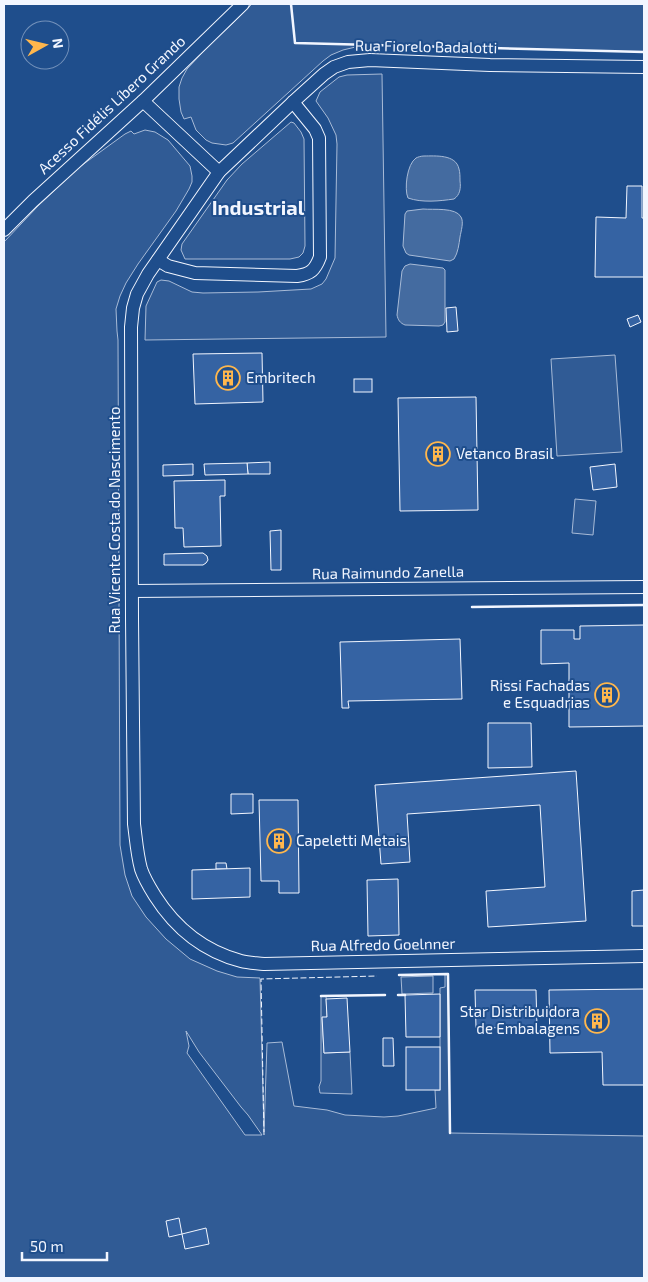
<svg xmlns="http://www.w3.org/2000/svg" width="648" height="1282" font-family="'Exo 2',sans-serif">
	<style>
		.built { fill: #305b95; stroke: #a8bbd7; fill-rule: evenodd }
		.water { fill: #446ba0; stroke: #a8bbd7 }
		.building { fill: #3563a3; stroke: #f2f6ff }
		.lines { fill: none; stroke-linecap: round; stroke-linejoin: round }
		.minor-casing { stroke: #f2f6ff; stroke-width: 14 }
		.minor { stroke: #1f4e8c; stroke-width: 12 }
		.fence { stroke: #f2f6ff; stroke-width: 1; stroke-dasharray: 6 2.5; stroke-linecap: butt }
		.wall { stroke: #f2f6ff; stroke-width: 2.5 }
		.labels { text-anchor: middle; stroke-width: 4; stroke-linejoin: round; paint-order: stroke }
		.street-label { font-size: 15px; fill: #f2f6ff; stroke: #1f4e8c }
		.poi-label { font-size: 15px; fill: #f2f6ff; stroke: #1f4e8c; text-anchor: start }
		.district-label { font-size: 20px; font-weight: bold; fill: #f2f6ff; stroke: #1f4e8c }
	</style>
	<rect width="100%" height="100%" fill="#1f4e8c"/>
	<g class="built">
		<path d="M252 4H644V52L364 45 343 50 331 55 323 61 233 143 226 145 212 143 206 140 196 130 191 117 184 119 181 112 179 99V87L182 78 187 69 213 41 233 23Z"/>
		<path d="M382 74 386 337 145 340 146 306 157 282 161 280 169 281 192 292 203 293 258 292 311 289 322 284 326 279 335 258 337 144 336 135 328 118 316 101 320 92 339 77 347 75Z"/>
		<path d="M291 122 294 123 301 132 304 139 305 246 303 253 299 257 290 259H185L181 250 182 244 227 180 242 164Z"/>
		<path d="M145 130 155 132 168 140 190 166 192 176V182L189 189 176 211 138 264 126 283 120 296 116 309 117 331 118 340 120 845 125 875 132 896 146 917 166 939 190 959 217 971 237 977 260 978 264 1132 267 1043 282 1042 294 1106 327 1110 345 1115 384 1117 398 1116 436 1108 435 1090H440V988L445 987V974H448L450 1133 644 1136V1278H4V242L38 206 78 168 125 134 131 131 134 134ZM186 1031 199 1052 241 1107 248 1115 262 1135H245L187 1053 189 1046Z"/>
		<path d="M615 355 622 452 557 456 551 359Z"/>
		<path d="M575 499 596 501 593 535 572 533Z"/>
		<path d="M433 976V993L402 994 401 977Z"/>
		<path d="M321 996H326L327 1017 322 1018 324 1053 350 1052 352 1094 320 1093 319 1087 321 1081Z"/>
	</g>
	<g class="water">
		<path d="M424 156C435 156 456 154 459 169 460 172 460 177 460 181 461 188 460 195 454 199 440 201 422 203 408 198 404 189 407 164 416 158 418 157 421 156 424 156Z"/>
		<path d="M423 209C433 210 456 207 461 217 464 222 461 231 460 237 459 244 458 253 454 259L450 261 409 255 406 253 403 246 405 214 407 211Z"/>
		<path d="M410 264 443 268 445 270V322L443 325 439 326 405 325C400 323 398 320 397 315L402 271 405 266Z"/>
	</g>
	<g class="building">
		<path d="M627 186H642V218H644V277H595L596 217 626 218Z"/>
		<path d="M456 307 458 331 447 332 446 308Z"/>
		<path d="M638 315 641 322 630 327 627 319Z"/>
		<path d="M262 353 263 402 195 404 193 354Z"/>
		<rect x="354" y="379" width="18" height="13"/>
		<path d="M476 397 478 510 400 511 398 398Z"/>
		<path d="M270 462V474H248L247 463Z"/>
		<path d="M247 463 248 474 205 475 204 464Z"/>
		<path d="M193 464V475L163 476V465Z"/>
		<path d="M615 464 617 487 593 490 590 467Z"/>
		<path d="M225 480V496H220L221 546 184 547 183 528H175L174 481Z"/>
		<path d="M281 530V570H271L270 531Z"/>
		<path d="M203 553 207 556 208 560 206 563 203 565H164V554Z"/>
		<path d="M644 625V726L569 727V663L541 664V630H574V639H580V626Z"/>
		<path d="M460 639 462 699 348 701 349 708H342L340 642Z"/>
		<path d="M488 723H531L532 767 488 768Z"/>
		<path d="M576 771 586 921 488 927 486 891 545 887 540 805 407 814 410 862 381 864 375 785Z"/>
		<path d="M231 794H253V813L231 814Z"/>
		<path d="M259 800H298L299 893H279V881H261Z"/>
		<path d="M216 863H226L227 869H216Z"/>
		<path d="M250 868V897L192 899V870Z"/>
		<path d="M398 879 399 935 368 936 367 880Z"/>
		<path d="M644 890V926H632V891Z"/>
		<path d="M644 989V1085H603L602 1052 550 1053 549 990Z"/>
		<path d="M475 990H536L537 1027 476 1028Z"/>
		<path d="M440 994V1037H406L405 995Z"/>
		<path d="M347 998 350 1052 324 1053 322 1017H327L326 999Z"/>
		<path d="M383 1038H393L394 1066H383Z"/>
		<rect x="406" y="1047" width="34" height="43"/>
		<path d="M179 1218 182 1234 169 1237 166 1221Z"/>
		<path d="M206 1228 209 1244 185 1249 182 1234Z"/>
	</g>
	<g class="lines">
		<g class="minor-casing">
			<g id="minor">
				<path d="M644 67 490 65 370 60 348 62 334 67 324 74 293 102 219 172 148 274 137 294 133 308 131 327 132 618 134 824C136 839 137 854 141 869 144 878 150 888 155 896 176 929 203 951 241 961 248 963 256 963 264 964L644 956"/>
				<path d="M143 101 219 172"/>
				<path d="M4 230 33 201 143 101 243 4"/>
				<path d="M158 260 168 266 195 273 297 276C311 274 315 270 320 257L319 138 315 129 293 102"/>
				<path d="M132 591 644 587"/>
			</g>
		</g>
		<use href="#minor" class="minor"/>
		<path class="fence" d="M264 1135 261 979 377 976"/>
		<g class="wall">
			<path d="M291 4 295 43 644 52"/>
			<path d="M472 607 644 605"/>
			<path d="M399 975 448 974 450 1133"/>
			<path d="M398 995H405"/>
			<path d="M321 996 385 995"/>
		</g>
	</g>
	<defs>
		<g id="building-ring" transform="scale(1.25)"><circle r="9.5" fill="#1f4e8c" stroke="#ffb74d" stroke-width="1.5"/><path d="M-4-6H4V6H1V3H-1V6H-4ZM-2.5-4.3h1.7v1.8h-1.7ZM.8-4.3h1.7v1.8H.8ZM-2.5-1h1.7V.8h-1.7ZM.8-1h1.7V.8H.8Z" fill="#ffb74d"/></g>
	</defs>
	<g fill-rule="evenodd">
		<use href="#building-ring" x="228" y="378"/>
		<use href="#building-ring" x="438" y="454"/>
		<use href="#building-ring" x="607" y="695"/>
		<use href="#building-ring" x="279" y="841"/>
		<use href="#building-ring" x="597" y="1021"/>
	</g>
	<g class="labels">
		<g class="street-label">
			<text transform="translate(426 47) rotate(1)" y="5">Rua Fiorelo Badalotti</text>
			<text transform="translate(112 105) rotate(-43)" y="5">Acesso Fidélis Líbero Grando</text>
			<text transform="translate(115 520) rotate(-90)" y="5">Rua Vicente Costa do Nascimento</text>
			<text transform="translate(388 573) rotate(-1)" y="5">Rua Raimundo Zanella</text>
			<text transform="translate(383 945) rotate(-1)" y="5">Rua Alfredo Goelnner</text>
		</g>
		<g class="poi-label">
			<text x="246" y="383">Embritech</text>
			<text x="456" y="459">Vetanco Brasil</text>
			<text x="590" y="691" text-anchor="end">Rissi Fachadas<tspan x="590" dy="17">e Esquadrias</tspan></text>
			<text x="296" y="846">Capeletti Metais</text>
			<text x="580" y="1017" text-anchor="end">Star Distribuidora<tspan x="580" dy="17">de Embalagens</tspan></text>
		</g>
		<g class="district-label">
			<text x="258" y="215">Industrial</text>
		</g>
	</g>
	<rect width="648" height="1282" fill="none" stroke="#f2f6ff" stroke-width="10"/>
	<g transform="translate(45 45) rotate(82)"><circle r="24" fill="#1f4e8c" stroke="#7391ba"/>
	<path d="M0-4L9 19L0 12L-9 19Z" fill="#ffb74d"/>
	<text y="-8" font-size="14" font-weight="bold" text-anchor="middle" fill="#f2f6ff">N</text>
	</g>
	<path d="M22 1252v8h85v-8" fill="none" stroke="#f2f6ff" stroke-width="2.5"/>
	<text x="30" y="1252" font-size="15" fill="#f2f6ff" stroke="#1f4e8c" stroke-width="4" paint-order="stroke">50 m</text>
</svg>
